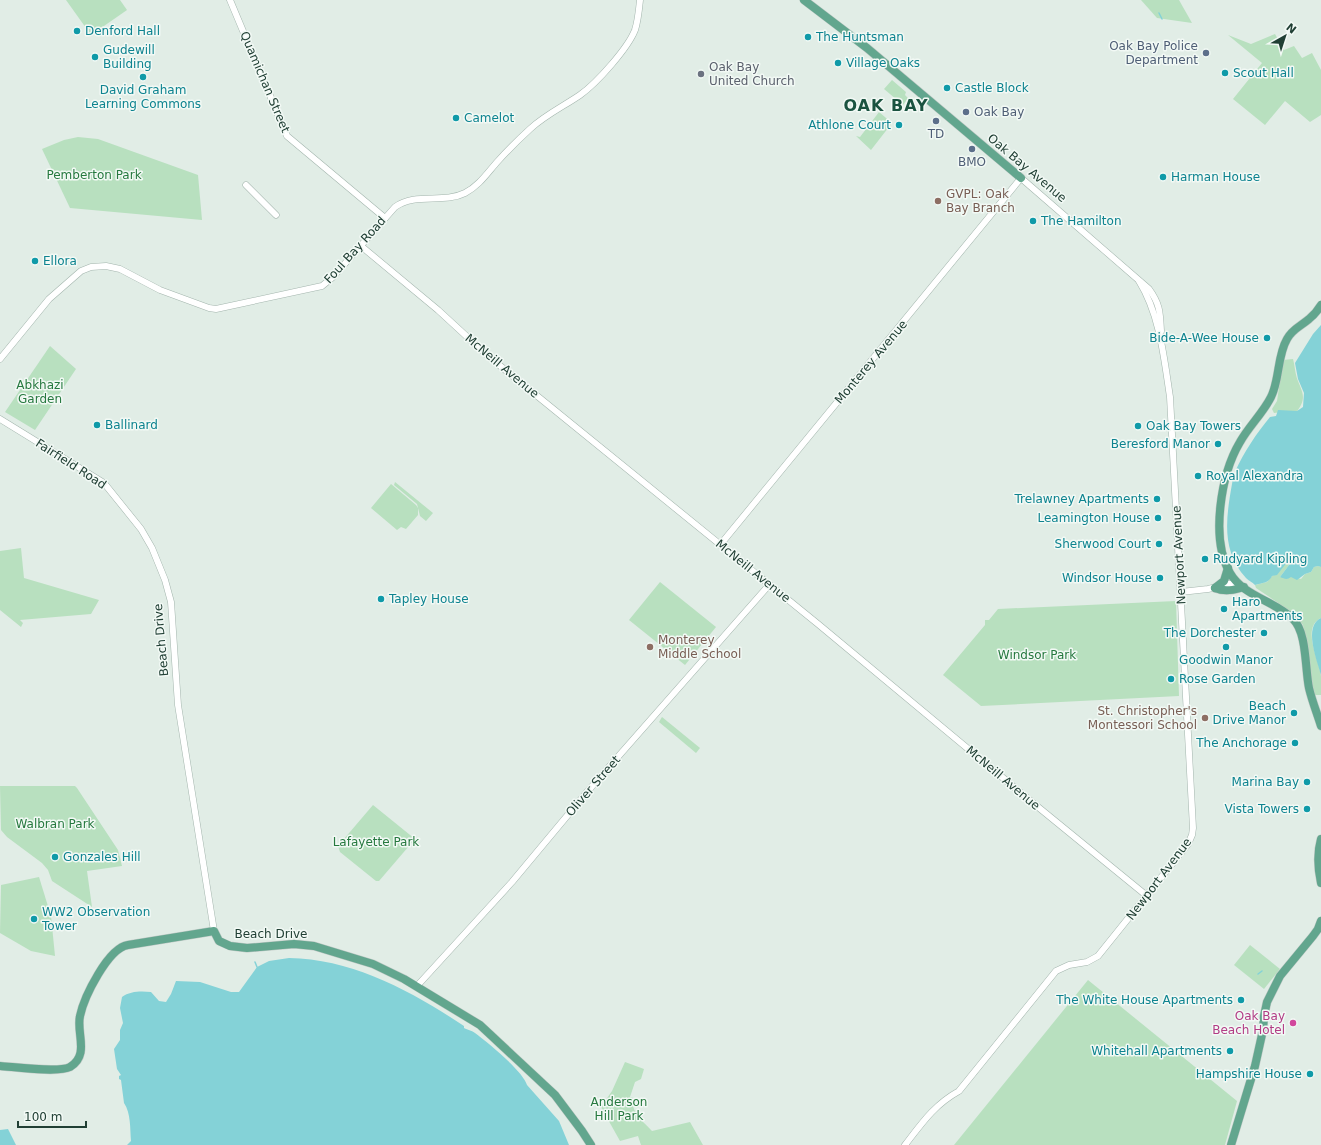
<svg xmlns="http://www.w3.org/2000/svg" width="1321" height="1145" font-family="'DejaVu Sans',sans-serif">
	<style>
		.green { fill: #b8e0bf }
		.water { fill: #84d2d7 }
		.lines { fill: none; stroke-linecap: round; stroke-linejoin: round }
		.stream { stroke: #84d2d7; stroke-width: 1.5 }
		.minor-casing { stroke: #a3b5ad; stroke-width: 7 }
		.major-casing { stroke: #c1c9c6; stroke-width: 9 }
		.minor { stroke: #fff; stroke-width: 6 }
		.major { stroke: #62a68e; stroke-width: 8 }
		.culture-dot { fill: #0f9aa8; stroke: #f2f9f5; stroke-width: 1.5 }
		.service-dot { fill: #5c6f8a; stroke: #f2f9f5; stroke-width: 1.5 }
		.worship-dot { fill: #6b7280; stroke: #f2f9f5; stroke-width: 1.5 }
		.education-dot { fill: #8d6e63; stroke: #f2f9f5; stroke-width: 1.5 }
		.hotel-dot { fill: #d1479c; stroke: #f2f9f5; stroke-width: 1.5 }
		.labels { text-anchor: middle; stroke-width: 3; stroke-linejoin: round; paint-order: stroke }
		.culture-label { font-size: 12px; fill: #0d838f; stroke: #f2f9f5; text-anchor: start }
		.service-label { font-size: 12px; fill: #4e5e75; stroke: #f2f9f5 }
		.worship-label { font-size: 12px; fill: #5b616d; stroke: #f2f9f5; text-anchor: start }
		.street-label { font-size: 12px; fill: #203f34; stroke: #f2f9f5 }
		.park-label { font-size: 12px; fill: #26793f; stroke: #f2f9f5 }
		.education-label { font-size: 12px; fill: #785e54; stroke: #f2f9f5; text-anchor: start }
		.hotel-label { font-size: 12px; fill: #b23c85; stroke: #f2f9f5; text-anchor: end }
		.district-label { font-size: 16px; font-weight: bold; letter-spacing: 1px; fill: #1a5340; stroke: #f2f9f5 }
	</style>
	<rect width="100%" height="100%" fill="#e1ede6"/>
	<g class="green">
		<path d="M66 0H120L127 10 91 35Z"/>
		<path d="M1141 0H1179L1192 23 1157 18Z"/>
		<path d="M1275 34 1284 50 1294 46 1302 58 1312 53 1321 70V115L1310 122 1285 101 1265 125 1233 99 1262 63 1228 35 1251 44Z"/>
		<path d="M892 80 906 92 905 95 908 98 903 105 884 89Z"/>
		<path d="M879 112 892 123 871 150 856 136 860 137Z"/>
		<path d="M78 137 98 139 198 175 202 220 70 208 42 149 64 140Z"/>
		<path d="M50 346 76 369 35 430 5 412Z"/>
		<path d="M1293 359C1295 366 1295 374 1298 381 1304 396 1306 399 1296 413L1282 412 1274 413 1272 409 1277 401 1283 360Z"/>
		<path d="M395 482 433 513 426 521 420 516 417 504 394 485Z"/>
		<path d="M391 484 416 505 418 508V515L406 529 401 527 397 530 371 508Z"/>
		<path d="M21 548 24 578 99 600 91 614 20 620 23 623 21 627 0 610V551Z"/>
		<path d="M1287 561H1292L1280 577 1291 576 1301 579 1305 574 1311 572 1314 567 1318 566 1321 567V618C1301 627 1319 660 1321 676 1321 682 1321 689 1321 695H1313L1303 625 1293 613 1256 588 1255 585 1267 582 1272 576 1277 574Z"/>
		<path d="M660 582 716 627 685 665 629 620Z"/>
		<path d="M1176 601 1179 696 981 706 943 675 985 625V620H989L998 609Z"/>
		<path d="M662 717 700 748 696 753 659 722Z"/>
		<path d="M0 786H75L77 788 118 850 122 866 87 871 92 907 52 881 48 870 42 863 7 837 1 830Z"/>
		<path d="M373 805 415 839 379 881H376L340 852 338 846Z"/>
		<path d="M39 877 51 916 55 956 31 951 0 933 1 885Z"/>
		<path d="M1250 945 1280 969 1264 989 1234 965Z"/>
		<path d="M1088 980 1237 1101 1225 1145H954Z"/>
		<path d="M625 1062 644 1069 641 1079 635 1082 630 1097 633 1098C630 1112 644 1122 652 1131L690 1122 703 1145H641L638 1136 620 1141 601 1107 612 1091Z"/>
	</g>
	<g class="water">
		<path d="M1321 325V567L1318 566 1314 567 1311 572 1305 574 1297 580 1291 577C1287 580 1285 579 1280 577L1292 561H1288L1277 575 1272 576C1269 583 1262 583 1255 585 1252 582 1249 581 1246 578 1221 551 1226 518 1232 484L1233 478H1235L1237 473 1235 472C1244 452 1256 434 1270 417L1276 416 1278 410 1297 411 1303 407 1304 393 1298 379 1295 363 1313 334Z"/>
		<path d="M1321 618V675C1317 660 1303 626 1321 618Z"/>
		<path d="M289 958C353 959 411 991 464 1026V1028C468 1030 471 1030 475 1033 487 1042 523 1071 527 1085L559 1121 569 1145H127L131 1141C130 1129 131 1113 124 1103L121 1080 119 1079V1076L121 1075 117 1069 114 1049 120 1040V1030L123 1023 120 1008 122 997C130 991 141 991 151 992L159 1001 166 1002 171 994 176 981 200 982 231 992H239L257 967 269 961Z"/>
		<path d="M8 1129 16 1145H0V1130Z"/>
	</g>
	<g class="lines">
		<g class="stream">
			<path d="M1159 13 1162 19"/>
			<path d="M255 962 257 967"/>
			<path d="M1258 974 1262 971"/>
		</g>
		<g class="minor-casing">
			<g id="minor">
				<path d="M230 0 287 136 385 218"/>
				<path d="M246 185 276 215"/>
				<path d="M361 246 438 310 488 356 818 624 1038 807 1147 896"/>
				<path d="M0 359 49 299 81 271 91 267 106 266 120 269 160 290 209 308 216 309 322 286 333 277 395 207C416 192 443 204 465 193 479 186 488 172 498 161 508 150 519 139 530 129 545 115 564 106 580 95 597 83 628 48 635 30 638 21 639 10 640 0"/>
				<path d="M0 419 104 483 141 529 152 548 165 580 171 602 178 705 214 931"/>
				<path d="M720 545 1021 178 1149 289C1160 304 1160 312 1161 331"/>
				<path d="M1181 592 1208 589 1238 582"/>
				<path d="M417 986 512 882 587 792 769 585"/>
				<path d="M905 1145C922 1123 934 1105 959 1091L1056 971 1069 965 1087 962 1098 956 1188 844 1192 835 1193 828 1170 397C1164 358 1160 315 1139 281"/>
			</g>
		</g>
		<g class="major-casing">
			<g id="major">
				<path d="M804 0 867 48 1021 178"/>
				<path d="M1321 305C1318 310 1314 315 1309 319 1301 326 1292 329 1287 339 1277 356 1280 379 1271 397 1263 413 1249 426 1240 442 1221 474 1210 539 1230 573 1243 596 1275 601 1293 619 1307 632 1305 669 1309 688 1312 701 1317 713 1321 726"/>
				<path d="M1215 588C1225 592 1234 590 1244 587"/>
				<path d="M1215 588 1224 581 1228 568"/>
				<path d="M1321 839C1317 853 1318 869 1321 883"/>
				<path d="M0 1066C15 1067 58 1073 70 1067 90 1055 76 1033 80 1016 84 997 108 948 128 945L214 931 219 941 230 946 247 948 294 944 314 946 373 964 404 979 480 1025 555 1095 582 1131 591 1145"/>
				<path d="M1231 1145 1255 1066 1263 1030 1264 1016 1267 1002 1280 976 1313 936 1318 929 1321 921"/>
			</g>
		</g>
		<use href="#minor" class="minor"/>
		<use href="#major" class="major"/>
	</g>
	<g class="culture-dot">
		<circle cx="77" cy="31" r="4"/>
		<circle cx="808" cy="37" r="4"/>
		<circle cx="95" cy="57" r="4"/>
		<circle cx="838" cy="63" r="4"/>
		<circle cx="1225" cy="73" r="4"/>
		<circle cx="143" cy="77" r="4"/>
		<circle cx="947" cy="88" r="4"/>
		<circle cx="456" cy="118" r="4"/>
		<circle cx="899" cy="125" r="4"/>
		<circle cx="1163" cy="177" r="4"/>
		<circle cx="1033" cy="221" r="4"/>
		<circle cx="35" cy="261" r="4"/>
		<circle cx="1267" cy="338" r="4"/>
		<circle cx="97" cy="425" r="4"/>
		<circle cx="1138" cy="426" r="4"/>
		<circle cx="1218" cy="444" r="4"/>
		<circle cx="1198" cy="476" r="4"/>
		<circle cx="1157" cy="499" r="4"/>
		<circle cx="1158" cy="518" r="4"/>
		<circle cx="1159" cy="544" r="4"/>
		<circle cx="1205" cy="559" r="4"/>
		<circle cx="1160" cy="578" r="4"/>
		<circle cx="381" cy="599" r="4"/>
		<circle cx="1224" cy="609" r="4"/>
		<circle cx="1264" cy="633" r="4"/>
		<circle cx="1226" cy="647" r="4"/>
		<circle cx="1171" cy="679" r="4"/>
		<circle cx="1294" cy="713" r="4"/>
		<circle cx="1295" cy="743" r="4"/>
		<circle cx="1307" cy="782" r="4"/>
		<circle cx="1307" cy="809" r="4"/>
		<circle cx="55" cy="857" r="4"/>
		<circle cx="34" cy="919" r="4"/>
		<circle cx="1241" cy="1000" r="4"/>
		<circle cx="1230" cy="1051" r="4"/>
		<circle cx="1310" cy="1074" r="4"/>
	</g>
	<g class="service-dot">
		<circle cx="1206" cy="53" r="4"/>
		<circle cx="966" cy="112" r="4"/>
		<circle cx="936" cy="121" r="4"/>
		<circle cx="972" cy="149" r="4"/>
	</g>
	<circle class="worship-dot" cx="701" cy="74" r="4"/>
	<g class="education-dot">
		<circle cx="938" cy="201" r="4"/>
		<circle cx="650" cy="647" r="4"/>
		<circle cx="1205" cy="718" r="4"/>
	</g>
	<circle class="hotel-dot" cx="1293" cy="1023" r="4"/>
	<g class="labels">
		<g class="culture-label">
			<text x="85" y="35">Denford Hall</text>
			<text x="816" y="41">The Huntsman</text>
			<text x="103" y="54">Gudewill<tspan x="103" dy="14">Building</tspan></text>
			<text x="846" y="67">Village Oaks</text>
			<text x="1233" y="77">Scout Hall</text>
			<text x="955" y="92">Castle Block</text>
			<text x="143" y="94" text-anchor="middle">David Graham<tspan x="143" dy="14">Learning Commons</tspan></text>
			<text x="464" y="122">Camelot</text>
			<text x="891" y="129" text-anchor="end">Athlone Court</text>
			<text x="1171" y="181">Harman House</text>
			<text x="1041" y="225">The Hamilton</text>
			<text x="43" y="265">Ellora</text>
			<text x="1259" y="342" text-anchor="end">Bide-A-Wee House</text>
			<text x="105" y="429">Ballinard</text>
			<text x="1146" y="430">Oak Bay Towers</text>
			<text x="1210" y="448" text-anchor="end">Beresford Manor</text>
			<text x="1206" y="480">Royal Alexandra</text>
			<text x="1149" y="503" text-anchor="end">Trelawney Apartments</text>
			<text x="1150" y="522" text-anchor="end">Leamington House</text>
			<text x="1151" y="548" text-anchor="end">Sherwood Court</text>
			<text x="1213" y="563">Rudyard Kipling</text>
			<text x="1152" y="582" text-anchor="end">Windsor House</text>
			<text x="389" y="603">Tapley House</text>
			<text x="1232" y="606">Haro<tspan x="1232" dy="14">Apartments</tspan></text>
			<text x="1256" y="637" text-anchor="end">The Dorchester</text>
			<text x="1226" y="664" text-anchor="middle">Goodwin Manor</text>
			<text x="1179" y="683">Rose Garden</text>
			<text x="1286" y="710" text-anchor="end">Beach<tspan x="1286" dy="14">Drive Manor</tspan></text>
			<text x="1287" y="747" text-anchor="end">The Anchorage</text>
			<text x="1299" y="786" text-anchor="end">Marina Bay</text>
			<text x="1299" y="813" text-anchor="end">Vista Towers</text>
			<text x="63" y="861">Gonzales Hill</text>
			<text x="42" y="916">WW2 Observation<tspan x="42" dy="14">Tower</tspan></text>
			<text x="1233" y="1004" text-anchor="end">The White House Apartments</text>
			<text x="1222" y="1055" text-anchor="end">Whitehall Apartments</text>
			<text x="1302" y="1078" text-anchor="end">Hampshire House</text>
		</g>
		<g class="service-label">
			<text x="1198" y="50" text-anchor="end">Oak Bay Police<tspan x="1198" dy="14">Department</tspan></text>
			<text x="974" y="116" text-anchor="start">Oak Bay</text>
			<text x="936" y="138">TD</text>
			<text x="972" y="166">BMO</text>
		</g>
		<g class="worship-label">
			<text x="709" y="71">Oak Bay<tspan x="709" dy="14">United Church</tspan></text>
		</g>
		<g class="street-label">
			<text transform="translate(265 82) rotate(67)" y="4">Quamichan Street</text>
			<text transform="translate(1027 168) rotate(40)" y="4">Oak Bay Avenue</text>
			<text transform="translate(355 250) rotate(-48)" y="4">Foul Bay Road</text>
			<text transform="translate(871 362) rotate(-50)" y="4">Monterey Avenue</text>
			<text transform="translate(502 366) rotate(40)" y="4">McNeill Avenue</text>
			<text transform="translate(71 464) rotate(33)" y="4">Fairfield Road</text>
			<text transform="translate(1179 555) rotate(-93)" y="4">Newport Avenue</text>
			<text transform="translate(753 571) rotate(39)" y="4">McNeill Avenue</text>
			<text transform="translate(161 640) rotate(-95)" y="4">Beach Drive</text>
			<text transform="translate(1003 778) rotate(40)" y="4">McNeill Avenue</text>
			<text transform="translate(593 786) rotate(-49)" y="4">Oliver Street</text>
			<text transform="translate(1159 879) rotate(-53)" y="4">Newport Avenue</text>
			<text x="271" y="938">Beach Drive</text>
		</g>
		<g class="park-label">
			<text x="94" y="179">Pemberton Park</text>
			<text x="40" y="389">Abkhazi<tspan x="40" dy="14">Garden</tspan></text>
			<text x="1037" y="659">Windsor Park</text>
			<text x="55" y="828">Walbran Park</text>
			<text x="376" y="846">Lafayette Park</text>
			<text x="619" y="1106">Anderson<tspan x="619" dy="14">Hill Park</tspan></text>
		</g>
		<g class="education-label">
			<text x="946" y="198">GVPL: Oak<tspan x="946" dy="14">Bay Branch</tspan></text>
			<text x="658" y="644">Monterey<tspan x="658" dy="14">Middle School</tspan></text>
			<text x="1197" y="715" text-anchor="end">St. Christopher's<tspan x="1197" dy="14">Montessori School</tspan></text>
		</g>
		<g class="hotel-label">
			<text x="1285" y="1020">Oak Bay<tspan x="1285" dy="14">Beach Hotel</tspan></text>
		</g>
		<g class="district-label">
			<text x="886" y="111">OAK BAY</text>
		</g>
	</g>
	<g transform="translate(1285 36) rotate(39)" stroke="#f2f9f5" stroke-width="3" paint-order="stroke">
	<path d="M0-3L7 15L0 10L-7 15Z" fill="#203f34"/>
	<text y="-6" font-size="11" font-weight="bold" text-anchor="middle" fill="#203f34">N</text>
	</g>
	<path d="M18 1121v6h68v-6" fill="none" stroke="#203f34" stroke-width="2"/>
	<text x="24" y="1121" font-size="12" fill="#203f34" stroke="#f2f9f5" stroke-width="3" paint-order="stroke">100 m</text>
</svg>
